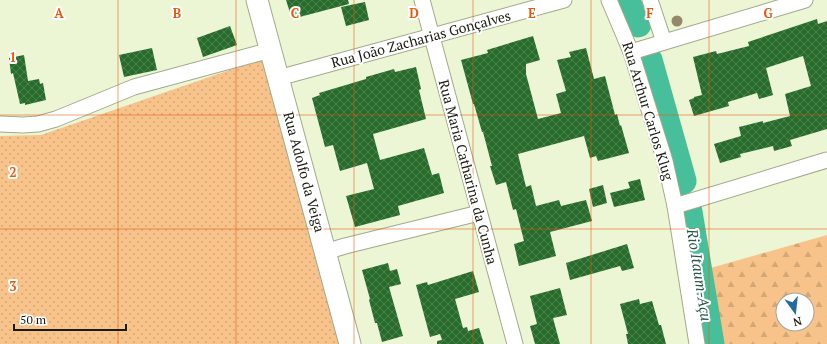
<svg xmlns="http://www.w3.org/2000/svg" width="827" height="344" font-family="'PT Serif',serif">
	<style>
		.grass { fill: url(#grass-dots) }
		.forest { fill: url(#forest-firs); fill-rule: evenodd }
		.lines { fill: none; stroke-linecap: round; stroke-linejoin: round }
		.river { stroke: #48bf9b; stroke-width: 27 }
		.building { fill: url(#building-cross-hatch) }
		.street-casing { stroke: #a2aa8b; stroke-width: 17 }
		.secondary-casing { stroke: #a2aa8b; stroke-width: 23 }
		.street { stroke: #fff; stroke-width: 15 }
		.secondary { stroke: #fff; stroke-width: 21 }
		.tree { fill: #938968 }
		.grid { fill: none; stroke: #e8590c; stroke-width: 1; stroke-opacity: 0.55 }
		.labels { text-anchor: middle; stroke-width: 4; stroke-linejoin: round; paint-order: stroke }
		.street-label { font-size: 14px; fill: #181b10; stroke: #fff }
		.water-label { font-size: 15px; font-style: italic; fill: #265747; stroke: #fff }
		.grid-label { font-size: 13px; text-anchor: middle; font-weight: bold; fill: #e8590c; stroke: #fff; stroke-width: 4; stroke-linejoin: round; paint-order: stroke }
	</style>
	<defs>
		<pattern id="grass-dots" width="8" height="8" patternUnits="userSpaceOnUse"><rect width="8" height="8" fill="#f8c38a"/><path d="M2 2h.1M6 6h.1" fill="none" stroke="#d4a776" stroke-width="1.8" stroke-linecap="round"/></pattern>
		<pattern id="forest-firs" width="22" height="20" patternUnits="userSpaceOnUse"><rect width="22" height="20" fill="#f8c38a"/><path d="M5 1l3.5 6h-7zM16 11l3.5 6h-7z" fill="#d4a776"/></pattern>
		<pattern id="building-cross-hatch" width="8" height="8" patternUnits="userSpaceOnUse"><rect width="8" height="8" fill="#286c2b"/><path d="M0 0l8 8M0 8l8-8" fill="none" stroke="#4c804e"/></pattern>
	</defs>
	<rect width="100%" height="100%" fill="#ecf5d4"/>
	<path class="grass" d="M265 58 339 344H0V136L41 135Z"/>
	<path class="forest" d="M827 235V344H705L693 273ZM783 300H807V324H783Z"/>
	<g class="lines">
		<g class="river">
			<path d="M626 0 638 24"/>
			<path d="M649 60 683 181"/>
			<path d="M688 206 711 344"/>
		</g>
	</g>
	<g class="building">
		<path d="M286 0H348L349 4 292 19Z"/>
		<path d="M365 2 369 20 346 26 341 7Z"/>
		<path d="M817 19 818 24 827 21V129L790 140 792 146 774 151 773 146 740 154 741 157 720 163 714 144 741 136 739 127 763 121V123L790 116 785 94 811 86 803 56 766 68 773 95 759 99 757 93 728 102 729 106 694 116 689 100 694 98V97L702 95 693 57 716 51 717 54 749 46 748 42Z"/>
		<path d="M230 26 237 45 203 57 197 38Z"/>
		<path d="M533 36 540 60 526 64V74L538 119 561 113 556 94 566 91 557 60 571 57 569 52 586 48 594 79 605 76 615 115 617 114 620 126 621 125 629 153 598 161 596 156 590 158 584 136 518 154 526 187 531 185 536 206 559 200 561 206 586 200 592 221 550 232 556 256 519 266 514 244 524 241 516 209 513 210 506 182 496 185 490 166H492L483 132H482L474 104H473L461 60 488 53 487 50Z"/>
		<path d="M152 48 157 70 124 77 119 55Z"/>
		<path d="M24 55 28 81 39 79 40 84 43 83 46 100 25 105V103L20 104 13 73 11 74 9 58Z"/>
		<path d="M416 67 421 89 419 90 426 119 373 134 380 160 424 148 432 175 439 173 444 193 398 206 400 215 355 227 346 196 374 189 367 163 340 171 333 145 325 147 312 98 320 95 319 93 366 79V77L394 69 395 72Z"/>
		<path d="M640 179 645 200 614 207 610 193 630 188 628 182Z"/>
		<path d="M603 185 607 203 593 207 589 189Z"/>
		<path d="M627 244 634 268 622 271 620 266 570 280 566 263Z"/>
		<path d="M388 263 390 271 397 269 401 284 389 287 403 336 382 342 377 323H375L369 300 370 299 362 270Z"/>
		<path d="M473 271 479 292 455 299 463 328 467 327 468 331 479 328 484 344H437V341L442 340 440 334 430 337 416 285 427 282 428 285Z"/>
		<path d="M560 288 567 315 553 318 560 344H535L530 326 537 324 530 296Z"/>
		<path d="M639 299 640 304 652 301 659 325H661L666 344H628L626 334H628L620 304Z"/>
	</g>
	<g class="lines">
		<g class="street-casing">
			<g id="street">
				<path d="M422 0 515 344"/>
				<path d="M609 0 631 52 665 161 675 206 697 344"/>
				<path d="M650 0 664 42"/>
				<path d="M631 52 805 0"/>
				<path d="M278 78 564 0"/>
				<path d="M0 124 23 125 38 124 56 119 134 87 271 50"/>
				<path d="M675 206 827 160"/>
				<path d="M325 252 345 246 479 213"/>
			</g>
		</g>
		<g class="secondary-casing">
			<path id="secondary" d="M257 0 350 344"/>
		</g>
		<use href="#street" class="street"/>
		<use href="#secondary" class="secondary"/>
	</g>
	<circle class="tree" cx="677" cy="21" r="5.5"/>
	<path class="grid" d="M118 0V344M236 0V344M354 0V344M473 0V344M591 0V344M709 0V344M0 115H827M0 229H827"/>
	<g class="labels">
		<g class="street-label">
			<text transform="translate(421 39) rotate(-15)" y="5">Rua João Zacharias Gonçalves</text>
			<text transform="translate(648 111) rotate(73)" y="5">Rua Arthur Carlos Klug</text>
			<text transform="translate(304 172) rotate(75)" y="5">Rua Adolfo da Veiga</text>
			<text transform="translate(468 172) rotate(75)" y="5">Rua Maria Catharina da Cunha</text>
		</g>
		<g class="water-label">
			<text transform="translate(699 275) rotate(81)" y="5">Rio Itaum-Açu</text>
		</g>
	</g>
	<g class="grid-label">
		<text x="59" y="18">A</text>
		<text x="177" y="18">B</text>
		<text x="295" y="18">C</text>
		<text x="414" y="18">D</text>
		<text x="532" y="18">E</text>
		<text x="650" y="18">F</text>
		<text x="768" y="18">G</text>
		<text x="13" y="62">1</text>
		<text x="13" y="177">2</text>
		<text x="13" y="291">3</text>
	</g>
	<g transform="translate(795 312) rotate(165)"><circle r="19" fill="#ffffff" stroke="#a3a49f"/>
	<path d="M0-3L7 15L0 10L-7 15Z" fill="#246b9f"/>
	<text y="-6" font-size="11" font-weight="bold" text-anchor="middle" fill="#181b10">N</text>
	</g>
	<path d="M14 324v6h112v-6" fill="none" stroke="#181b10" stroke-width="2"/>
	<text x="20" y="324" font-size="12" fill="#181b10" stroke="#ffffff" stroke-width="3" paint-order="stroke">50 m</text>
</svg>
